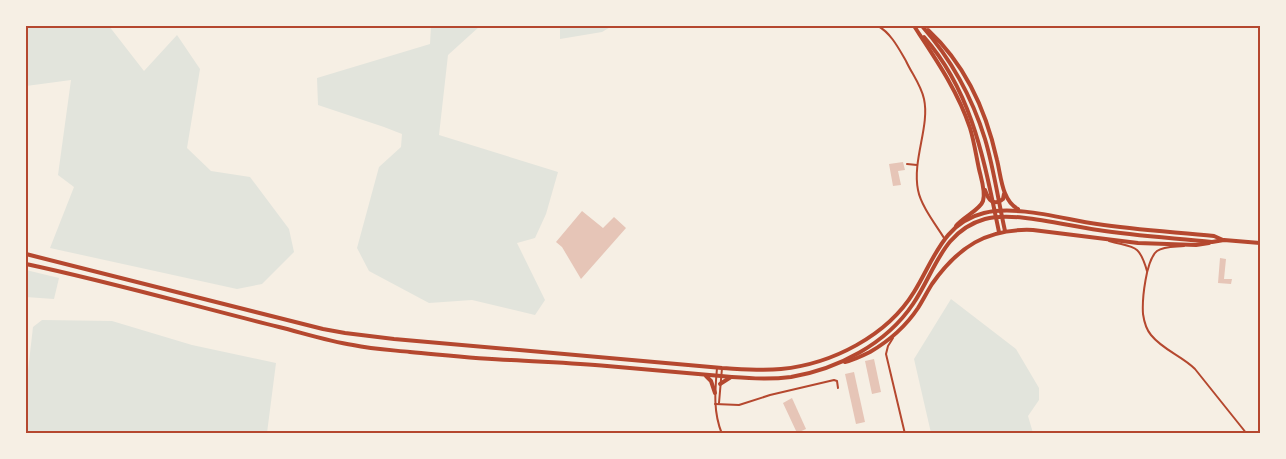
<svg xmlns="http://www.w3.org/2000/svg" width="1286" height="459" font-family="'PT Serif',serif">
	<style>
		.green { fill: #e2e4dc }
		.building { fill: #e6c5b7 }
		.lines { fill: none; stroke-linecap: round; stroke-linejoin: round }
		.minor { stroke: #b5482f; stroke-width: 2 }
		.primary { stroke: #b5482f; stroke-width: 4 }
		.neatline { fill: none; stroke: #b5482f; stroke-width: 2 }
	</style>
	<rect width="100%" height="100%" fill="#f6efe4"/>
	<g class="green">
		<path d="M26 26H109L144 71 177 35 200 69 187 148 211 171 250 177 289 229 294 252 262 284 237 289 50 248 74 187 58 175 71 80 26 86Z"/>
		<path d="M431 26H480L448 55 439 135 558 172 546 214 535 238 517 243 545 300 535 315 472 300 429 303 369 271 357 248 379 167 401 147 402 134 384 127 318 105 317 78 430 44Z"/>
		<path d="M560 26H612L602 32 560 39Z"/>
		<path d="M26 270 59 278 54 299 26 297Z"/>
		<path d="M951 299 1016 349 1039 388V400L1028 416 1033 433H931L914 359Z"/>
		<path d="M42 320 112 321 192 345 276 363 267 433H26V388L33 327Z"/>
	</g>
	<g class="building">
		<path d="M903 162 905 170 898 171 901 185 893 186 889 164Z"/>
		<path d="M582 211 603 228 614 217 626 228 581 279 562 247 556 242Z"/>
		<path d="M1220 258 1226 259 1224 279H1232L1231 284 1218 283Z"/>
		<path d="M874 359 881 392 872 394 865 361Z"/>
		<path d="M854 372 865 422 856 424 845 374Z"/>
		<path d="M792 398 806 429 797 433 783 403Z"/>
	</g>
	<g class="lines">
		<g class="minor">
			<path d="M878 26C891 33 899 49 906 61 912 74 921 85 924 99 930 126 912 160 918 190 921 206 936 225 944 238"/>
			<path d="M907 164 917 165"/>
			<path d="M1109 241C1134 248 1139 243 1147 271"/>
			<path d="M1184 246C1176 247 1164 246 1157 251 1146 260 1142 299 1143 314 1144 321 1146 329 1151 335 1163 350 1182 356 1195 369L1247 434"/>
			<path d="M893 338 888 346 886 354 905 434"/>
			<path d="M717 368C715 391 713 412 722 434"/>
			<path d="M719 403 722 368"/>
			<path d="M715 404 739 405 770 395 834 380 837 381 838 388"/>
		</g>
		<g class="primary">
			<path d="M914 26C935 58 958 91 970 128 974 141 976 155 979 169 981 178 986 192 983 201 980 210 963 217 956 226"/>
			<path d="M922 26C951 59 972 97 985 139 994 169 998 200 1005 231"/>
			<path d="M928 30C966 65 986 110 997 160 1001 176 1002 201 1018 209"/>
			<path d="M924 37C973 93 984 161 999 232"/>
			<path d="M985 190C988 199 993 207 1003 199L1004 194"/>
			<path d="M26 254 323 329 345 333 394 339 722 368C741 369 761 371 781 369 832 364 887 336 914 292 934 260 943 223 984 213 1017 205 1063 219 1097 224 1136 230 1175 232 1214 236L1223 240"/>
			<path d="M26 264C111 282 194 306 279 327 303 333 328 341 353 345 372 349 391 350 410 352 444 355 477 359 511 360 543 362 575 363 607 366 645 369 683 373 721 376 744 378 767 380 791 377 838 369 886 344 913 304 935 272 942 231 985 219 1015 211 1066 226 1098 230 1136 236 1174 238 1212 242L1224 240 1260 243"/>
			<path d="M845 362C854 360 862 356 870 352 889 341 906 326 918 308 923 300 927 292 932 284 958 247 987 228 1033 230L1138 243 1196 245 1209 243"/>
			<path d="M706 376 711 381 715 393"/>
			<path d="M720 384 731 377"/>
		</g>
	</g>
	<rect width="1286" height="459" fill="none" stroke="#f6efe4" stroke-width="54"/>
	<rect x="27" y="27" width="1232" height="405" class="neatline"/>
</svg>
